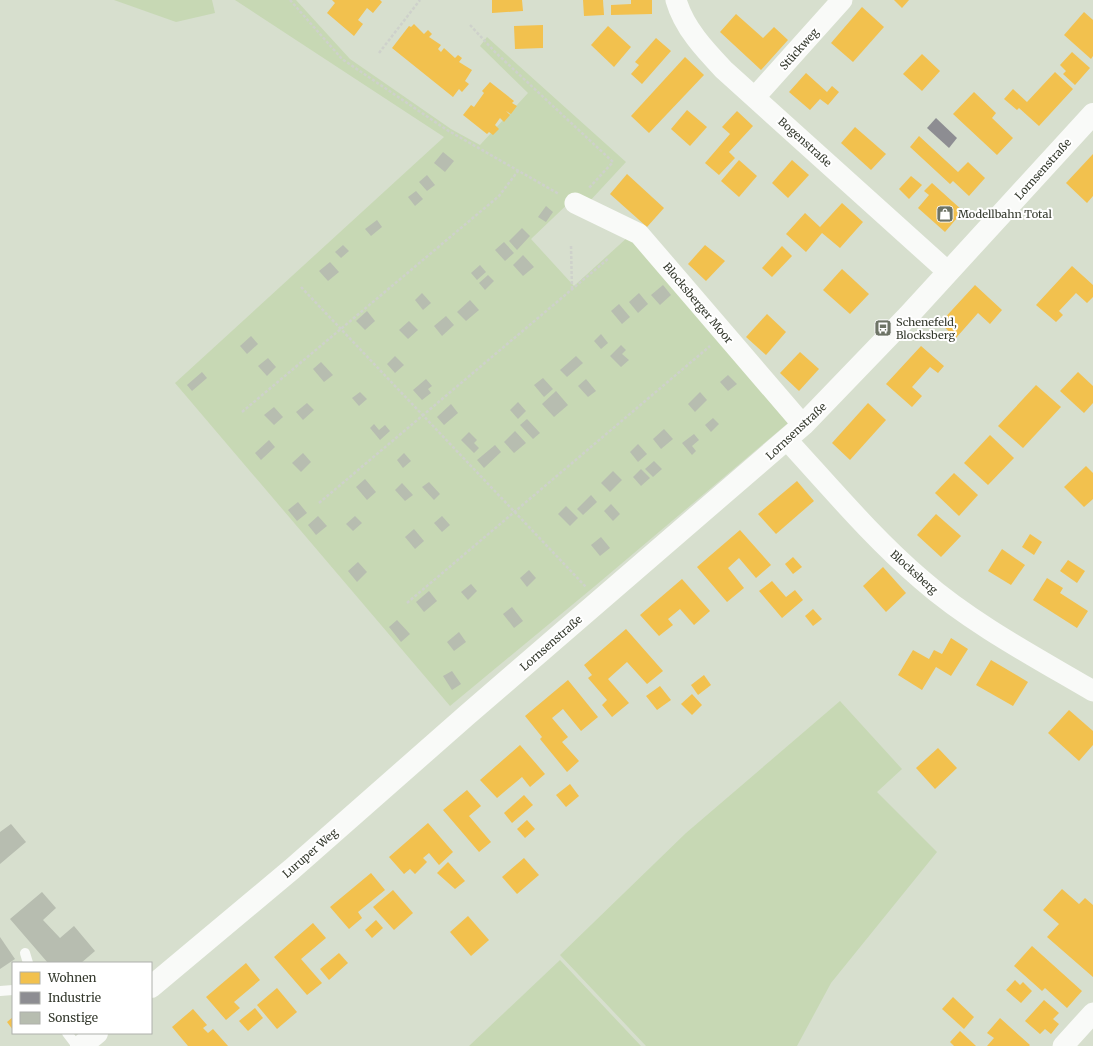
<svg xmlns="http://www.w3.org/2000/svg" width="1093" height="1046" font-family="Merriweather,serif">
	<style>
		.green { fill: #c7d8b4 }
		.homes { fill: #f2c14e }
		.industry { fill: #8d8d92 }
		.building { fill: #b7bdb0 }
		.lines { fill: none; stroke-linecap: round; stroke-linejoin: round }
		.path { stroke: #ced1cb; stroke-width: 2.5; stroke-dasharray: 3 2; stroke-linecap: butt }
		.service { stroke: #f9faf8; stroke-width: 10 }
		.minor { stroke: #f9faf8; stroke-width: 21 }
		.tertiary { stroke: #f9faf8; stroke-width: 22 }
		.labels { text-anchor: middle; stroke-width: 4; stroke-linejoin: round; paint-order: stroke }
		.street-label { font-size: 11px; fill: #34392d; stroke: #fff }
		.poi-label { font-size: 11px; fill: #34392d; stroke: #fff; text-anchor: start }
	</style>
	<rect width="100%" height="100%" fill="#d7dfce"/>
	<g class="green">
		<path d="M114 0H212L215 13 176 22Z"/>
		<path d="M235 0H296L350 59 451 129 480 145 528 93 480 46 487 37 626 162 588 203 575 197 531 239 574 286 629 236 788 423 595 586 450 706 175 383 444 137Z"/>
		<path d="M840 701 902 769 877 792 937 852 831 983 797 1046H646L560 955 686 833Z"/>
		<path d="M560 960 641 1046H469Z"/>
	</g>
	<g class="homes">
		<path d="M332 0H380L382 2 373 13 367 8 358 20 363 24 354 36 327 13 335 3Z"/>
		<path d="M492 0H522L523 11 492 13Z"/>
		<path d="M583 0H603L604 15 584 16Z"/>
		<path d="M631 0H652V14L611 15V5L631 4Z"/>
		<path d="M894 0H909L902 8Z"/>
		<path d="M862 7 884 27 853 62 831 43Z"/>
		<path d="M1084 12 1093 20V56L1091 59 1064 35Z"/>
		<path d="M736 14 763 38 774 27 788 40 761 70 720 32Z"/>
		<path d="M414 24 424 34 428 30 432 34 429 37 441 45 438 49 441 52 444 48 455 58 458 55 462 58 459 62 472 70 465 81 469 84 462 92 459 89 453 97 392 48 409 26 411 27Z"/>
		<path d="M543 25V48L515 49 514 26Z"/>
		<path d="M608 26 631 47 614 67 591 45Z"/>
		<path d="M656 38 671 51 642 84 631 74 639 65 635 62Z"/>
		<path d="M1072 52 1090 68 1075 85 1063 74 1066 71 1060 65Z"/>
		<path d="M922 54 940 71 922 91 903 74Z"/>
		<path d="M685 57 704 75 649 133 631 116Z"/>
		<path d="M1055 72 1073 89 1039 126 1019 108 1017 110 1004 99 1013 89 1027 102Z"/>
		<path d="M806 73 827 92 832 86 839 92 828 105 820 99 810 110 789 92Z"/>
		<path d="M490 82 514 101 512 103 517 106 511 114 506 111 510 115 504 122 500 118 495 125 499 129 493 135 489 132 487 134 463 115 471 105 474 107 484 93 482 91Z"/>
		<path d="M974 92 996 113 992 118 1013 138 997 155 953 114Z"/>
		<path d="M687 110 707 127 690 146 671 129Z"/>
		<path d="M737 111 753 126 729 152 735 158 719 175 705 163 730 134 722 127Z"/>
		<path d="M855 127 886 154 871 170 841 143Z"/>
		<path d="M919 136 958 172 968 162 985 178 969 196 953 181 950 184 910 147Z"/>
		<path d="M1093 154V196L1087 203 1066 183Z"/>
		<path d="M739 160 757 176 739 197 721 181Z"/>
		<path d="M792 160 809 175 788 198 772 183Z"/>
		<path d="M627 174 664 208 647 227 610 194Z"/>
		<path d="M911 176 922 185 909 199 899 189Z"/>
		<path d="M932 183 963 211 945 232 918 208 929 195 924 191Z"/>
		<path d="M842 203 863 222 840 248 822 233 806 252 786 234 805 213 820 227Z"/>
		<path d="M705 245 725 261 706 281 688 264Z"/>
		<path d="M782 246 792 256 772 277 762 268Z"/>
		<path d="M1072 266 1093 285V297L1087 303 1076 293 1059 311 1063 315 1056 322 1036 305Z"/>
		<path d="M842 269 869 294 850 314 823 290Z"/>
		<path d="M975 285 1002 310 990 324 978 313 956 338 940 323Z"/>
		<path d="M767 314 786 332 766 355 746 337Z"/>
		<path d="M921 346 944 366 938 373 930 367 912 387 922 396 912 407 886 384Z"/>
		<path d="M800 352 819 369 799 391 780 373Z"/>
		<path d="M1078 372 1093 386V403L1084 413 1060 391Z"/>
		<path d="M1036 385 1061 407 1023 448 998 426Z"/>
		<path d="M868 403 886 420 850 460 832 443Z"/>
		<path d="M990 435 1014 458 988 485 964 463Z"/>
		<path d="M1086 466 1093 473V499L1084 507 1064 487Z"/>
		<path d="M954 473 978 495 959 516 935 493Z"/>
		<path d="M797 481 814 501 776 534 758 514Z"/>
		<path d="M936 514 961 536 941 557 917 535Z"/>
		<path d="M740 530 771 565 756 578 739 558 728 568 744 588 727 602 697 567Z"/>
		<path d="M1030 534 1042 542 1034 555 1022 547Z"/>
		<path d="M1002 549 1025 565 1011 585 988 571Z"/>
		<path d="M793 557 802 567 793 574 785 564Z"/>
		<path d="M1068 560 1085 571 1077 583 1060 571Z"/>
		<path d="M883 567 906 593 886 612 863 586Z"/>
		<path d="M1047 578 1063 588 1060 593 1088 611 1077 628 1033 600Z"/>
		<path d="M682 579 710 611 694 625 680 609 668 619 673 625 659 636 640 615Z"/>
		<path d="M772 581 786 597 795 590 803 600 782 618 759 591Z"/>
		<path d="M813 609 822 619 813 626 805 616Z"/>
		<path d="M626 629 663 671 647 684 627 662 608 679 629 703 612 717 602 705 607 700 588 678 592 675 584 665Z"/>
		<path d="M951 638 968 649 951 676 936 667 922 690 898 675 913 650 929 659 934 650 942 654Z"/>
		<path d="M991 660 1028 682 1013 706 976 685Z"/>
		<path d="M704 675 711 685 698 695 691 685Z"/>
		<path d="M568 680 598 717 581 731 563 709 552 718 568 737 562 742 579 761 567 772 540 739 542 737 525 716Z"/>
		<path d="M660 686 671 700 657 710 646 696Z"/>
		<path d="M692 694 702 705 692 715 681 704Z"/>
		<path d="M1069 710 1093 731V745L1079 761 1048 733Z"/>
		<path d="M520 745 545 774 530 787 522 777 497 798 480 780Z"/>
		<path d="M938 748 957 768 935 789 916 768Z"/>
		<path d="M570 784 579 796 566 807 556 795Z"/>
		<path d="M467 790 481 806 469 816 491 842 479 852 443 810Z"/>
		<path d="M524 795 533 805 512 823 504 813Z"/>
		<path d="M527 820 535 829 525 838 517 829Z"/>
		<path d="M428 823 453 852 439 865 429 853 423 858 427 862 415 874 410 869 404 874 389 857Z"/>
		<path d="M524 858 539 875 517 894 502 877Z"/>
		<path d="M448 862 465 881 455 889 437 873Z"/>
		<path d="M371 873 385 890 358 912 362 918 349 929 330 907Z"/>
		<path d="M1062 889 1079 904 1085 898 1093 905V977L1047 937 1059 924 1043 910Z"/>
		<path d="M393 890 413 913 394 930 373 907Z"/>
		<path d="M468 916 489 940 471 956 450 932Z"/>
		<path d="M376 920 383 928 372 938 365 930Z"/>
		<path d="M313 923 326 938 301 959 322 983 307 995 274 957Z"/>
		<path d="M1032 946 1082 991 1067 1008 1045 988 1042 991 1014 966Z"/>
		<path d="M339 953 348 963 329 980 320 969Z"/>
		<path d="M246 963 260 980 234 1002 240 1008 226 1020 206 997Z"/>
		<path d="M1015 980 1020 985 1023 982 1032 991 1021 1003 1006 990Z"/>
		<path d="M277 988 297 1012 277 1029 257 1005Z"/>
		<path d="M953 997 974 1017 964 1029 942 1009Z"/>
		<path d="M1044 1000 1059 1013 1053 1019 1059 1024 1051 1034 1045 1029 1040 1034 1025 1021Z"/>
		<path d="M255 1008 263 1018 248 1031 239 1021Z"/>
		<path d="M193 1009 207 1025 203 1028 208 1033 213 1029 228 1046H188L172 1027Z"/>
		<path d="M13 1017V1030L7 1022Z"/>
		<path d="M1000 1018 1030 1045 1029 1046H987L994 1038 987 1033Z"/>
		<path d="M960 1031 976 1046H954L950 1042Z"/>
	</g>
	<path class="industry" d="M936 118 957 138 949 148 927 128Z"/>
	<g class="building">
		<path d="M443 152 454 161 445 172 434 163Z"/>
		<path d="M427 175 435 185 427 191 419 182Z"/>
		<path d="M416 191 423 199 415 206 408 197Z"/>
		<path d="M546 206 553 212 546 222 538 217Z"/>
		<path d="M377 220 382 227 371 236 365 229Z"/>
		<path d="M522 228 530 236 517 250 509 241Z"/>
		<path d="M504 242 514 253 505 261 495 250Z"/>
		<path d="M343 245 349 251 341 258 335 252Z"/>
		<path d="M523 255 534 267 523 276 513 265Z"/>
		<path d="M330 262 339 272 328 281 319 271Z"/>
		<path d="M480 265 486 272 477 280 471 273Z"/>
		<path d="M488 275 494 281 485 290 479 283Z"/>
		<path d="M663 285 671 295 660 305 651 295Z"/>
		<path d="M422 293 431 303 423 310 415 300Z"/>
		<path d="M639 293 648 304 638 313 629 302Z"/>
		<path d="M470 300 479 310 466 321 457 312Z"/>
		<path d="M619 304 630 317 622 324 611 311Z"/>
		<path d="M367 311 375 321 365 330 356 321Z"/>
		<path d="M446 316 454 325 442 336 434 326Z"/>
		<path d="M409 321 418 330 408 339 399 330Z"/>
		<path d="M601 334 608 343 601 349 594 341Z"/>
		<path d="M251 336 258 344 247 354 240 346Z"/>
		<path d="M621 345 626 350 622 354 629 360 621 367 610 356Z"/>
		<path d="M395 356 404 365 395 373 387 364Z"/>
		<path d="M576 356 583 363 567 377 560 370Z"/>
		<path d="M268 358 276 367 267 376 258 366Z"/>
		<path d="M321 362 333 375 324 382 313 369Z"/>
		<path d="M202 372 207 378 192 391 187 385Z"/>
		<path d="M728 375 737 384 728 391 720 382Z"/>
		<path d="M543 378 553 389 544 397 534 385Z"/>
		<path d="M426 379 432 386 428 389 431 393 422 400 413 390Z"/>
		<path d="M586 379 596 391 588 397 578 386Z"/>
		<path d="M556 391 568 405 554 417 542 404Z"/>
		<path d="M360 392 367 399 359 406 352 398Z"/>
		<path d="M700 392 707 400 695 412 688 404Z"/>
		<path d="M518 402 526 411 518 419 510 410Z"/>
		<path d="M307 403 314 410 303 420 296 412Z"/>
		<path d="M451 404 458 413 444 425 437 417Z"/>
		<path d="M274 407 283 417 274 425 264 415Z"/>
		<path d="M713 418 719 424 711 432 705 425Z"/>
		<path d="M527 419 540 433 533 439 520 425Z"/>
		<path d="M374 424 379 430 385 425 390 431 380 440 370 428Z"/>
		<path d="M664 429 673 439 661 449 653 439Z"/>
		<path d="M515 431 526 443 514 453 504 442Z"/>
		<path d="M469 432 477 440 474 443 479 448 474 453 461 440Z"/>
		<path d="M694 434 699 440 692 446 696 451 692 455 682 443Z"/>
		<path d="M269 440 275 447 261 460 255 453Z"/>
		<path d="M638 444 647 454 638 462 630 452Z"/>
		<path d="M495 445 501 452 484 468 477 460Z"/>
		<path d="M303 453 311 462 301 472 292 463Z"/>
		<path d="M404 453 411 461 403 468 397 460Z"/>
		<path d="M654 461 662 469 653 477 645 469Z"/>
		<path d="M641 469 650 478 641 486 633 477Z"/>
		<path d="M613 471 622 480 610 492 601 483Z"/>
		<path d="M365 479 376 492 367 500 356 487Z"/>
		<path d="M429 482 440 494 434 500 422 487Z"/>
		<path d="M402 483 413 495 405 501 395 490Z"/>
		<path d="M591 495 597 502 583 515 577 509Z"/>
		<path d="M298 502 307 513 297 521 288 510Z"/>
		<path d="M611 504 620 514 613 521 604 511Z"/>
		<path d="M566 506 578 518 570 526 558 514Z"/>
		<path d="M318 516 327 526 316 535 308 525Z"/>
		<path d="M355 516 362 523 353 531 346 524Z"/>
		<path d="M442 516 450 525 442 532 434 523Z"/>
		<path d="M414 529 424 541 415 549 405 537Z"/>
		<path d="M601 537 610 548 600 556 591 545Z"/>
		<path d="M358 562 367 572 357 582 348 571Z"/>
		<path d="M529 570 536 578 527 587 520 578Z"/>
		<path d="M471 584 477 591 468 600 461 592Z"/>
		<path d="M429 591 437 601 424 612 416 602Z"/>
		<path d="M512 607 523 621 514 628 503 614Z"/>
		<path d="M397 620 410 634 401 642 389 627Z"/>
		<path d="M459 632 466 642 454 651 447 642Z"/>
		<path d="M452 671 461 684 452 690 443 676Z"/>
		<path d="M11 824 26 842 0 864V832Z"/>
		<path d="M42 892 56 908 43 920 60 938 74 926 95 951 81 963H48L10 919Z"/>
		<path d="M0 937 15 959 0 969Z"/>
	</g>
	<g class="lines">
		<g class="path">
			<path d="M290 0 342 59 447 130 559 194"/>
			<path d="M470 25 495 52 613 162 588 189"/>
			<path d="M379 53 420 0"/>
			<path d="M571 246 572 289"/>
			<path d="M301 287 586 587"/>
			<path d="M242 412 499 196 518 171"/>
			<path d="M319 503 609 258"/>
			<path d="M407 603 710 346"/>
		</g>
		<g class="service">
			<path d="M25 953 28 963"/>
			<path d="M0 991 13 990"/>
			<path d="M67 1033 77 1046"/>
		</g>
		<g class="minor">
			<path d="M676 0C684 28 705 50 724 70L948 272"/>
			<path d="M755 97 842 0"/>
			<path d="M575 203 639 234 803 425"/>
			<path d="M787 440C831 488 873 538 922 580 971 623 1037 658 1093 691"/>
			<path d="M1063 1046 1093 1013"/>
		</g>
		<g class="tertiary">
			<path d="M151 987 292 869 467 715 803 425 908 316 1093 114"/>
			<path d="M81 1046 97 1033"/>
		</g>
	</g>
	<defs>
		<g id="shop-square" transform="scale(0.9)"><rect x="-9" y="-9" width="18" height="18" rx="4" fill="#6d7365" stroke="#fff"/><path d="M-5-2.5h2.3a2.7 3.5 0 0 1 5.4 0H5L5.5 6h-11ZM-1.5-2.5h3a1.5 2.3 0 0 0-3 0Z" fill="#fff"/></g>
		<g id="bus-square" transform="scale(0.9)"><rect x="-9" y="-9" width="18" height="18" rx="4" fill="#6d7365" stroke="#fff"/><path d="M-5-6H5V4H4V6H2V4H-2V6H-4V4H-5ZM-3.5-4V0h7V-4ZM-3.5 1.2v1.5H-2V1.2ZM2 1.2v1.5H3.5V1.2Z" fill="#fff"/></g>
	</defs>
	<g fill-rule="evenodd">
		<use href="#shop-square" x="945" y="214"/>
		<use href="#bus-square" x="883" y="328"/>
	</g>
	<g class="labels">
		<g class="street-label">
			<text transform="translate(799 49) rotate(-48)" y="4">Stückweg</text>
			<text transform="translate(805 142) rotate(42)" y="4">Bogenstraße</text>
			<text transform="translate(1043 169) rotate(-48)" y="4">Lornsenstraße</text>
			<text transform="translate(698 303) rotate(50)" y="4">Blocksberger Moor</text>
			<text transform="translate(796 431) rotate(-43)" y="4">Lornsenstraße</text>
			<text transform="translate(914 572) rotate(42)" y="4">Blocksberg</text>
			<text transform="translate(551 643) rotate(-41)" y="4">Lornsenstraße</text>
			<text transform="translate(310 853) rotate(-41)" y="4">Luruper Weg</text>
		</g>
		<g class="poi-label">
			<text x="958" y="218">Modellbahn Total</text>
			<text x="896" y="326">Schenefeld,<tspan x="896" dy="13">Blocksberg</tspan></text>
		</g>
	</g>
	<rect x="12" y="962" width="140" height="72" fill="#ffffff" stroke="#aeb0ab"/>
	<rect x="20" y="972" width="20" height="12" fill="#f2c14e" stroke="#aeb0ab"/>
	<text x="48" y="982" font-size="12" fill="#34392d">Wohnen</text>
	<rect x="20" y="992" width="20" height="12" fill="#8d8d92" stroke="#aeb0ab"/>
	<text x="48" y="1002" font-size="12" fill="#34392d">Industrie</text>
	<rect x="20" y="1012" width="20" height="12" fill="#b7bdb0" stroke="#aeb0ab"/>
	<text x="48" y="1022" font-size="12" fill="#34392d">Sonstige</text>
</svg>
